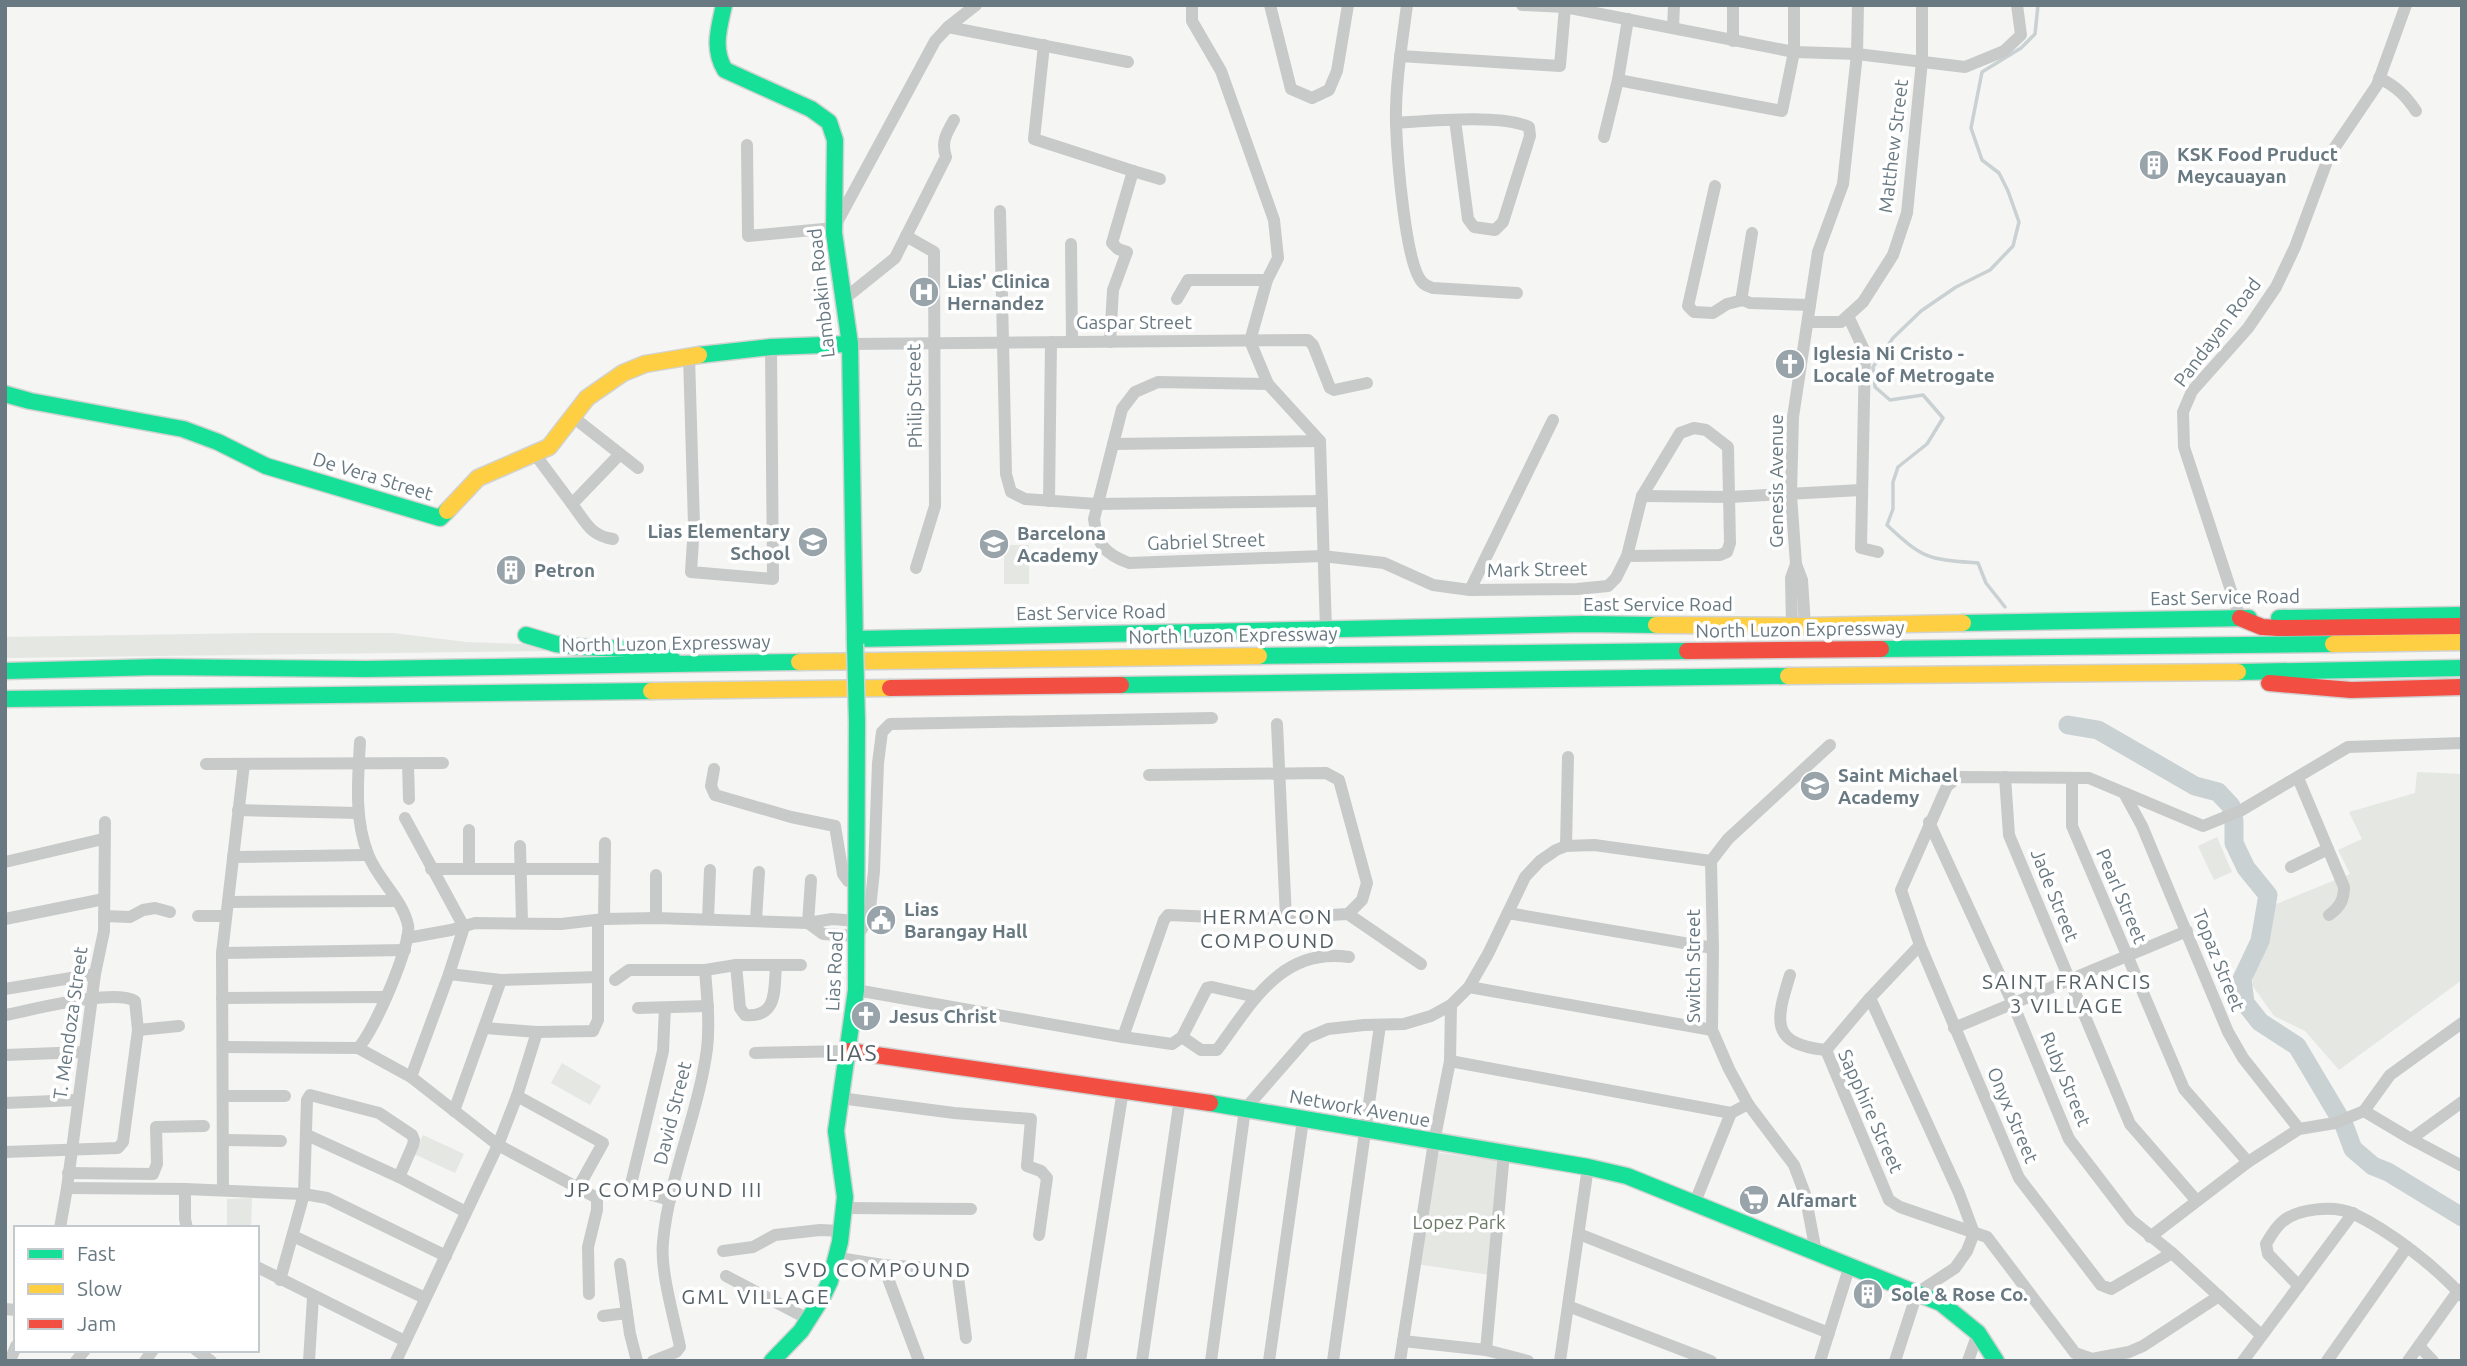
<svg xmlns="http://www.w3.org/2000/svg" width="2467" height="1366" font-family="Ubuntu,sans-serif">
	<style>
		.green { fill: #e4e7e2 }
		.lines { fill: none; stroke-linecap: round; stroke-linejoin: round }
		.stream { stroke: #c9d1d3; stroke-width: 3.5 }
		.river { stroke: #c9d1d3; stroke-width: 19 }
		.fast-casing { stroke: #d1d2d2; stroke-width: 19 }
		.slow-casing { stroke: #d1d2d2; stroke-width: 19 }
		.jam-casing { stroke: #d1d2d2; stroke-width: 19 }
		.street { stroke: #c8caca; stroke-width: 12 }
		.fast { stroke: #16e098; stroke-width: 16 }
		.slow { stroke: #ffcf43; stroke-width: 16 }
		.jam { stroke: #f24e42; stroke-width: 16 }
		.fast-bridge-casing { stroke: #d1d2d2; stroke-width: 19; stroke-linecap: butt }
		.fast-bridge { stroke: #16e098; stroke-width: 16 }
		.labels { text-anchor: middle; stroke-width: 7; stroke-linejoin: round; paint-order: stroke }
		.street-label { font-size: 19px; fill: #687982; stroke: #fff }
		.poi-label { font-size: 19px; font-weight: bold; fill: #687982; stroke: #fff; text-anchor: start }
		.park-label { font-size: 19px; fill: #6c7966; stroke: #fff }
		.neighbourhood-label { font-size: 21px; letter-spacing: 2px; fill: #556167; stroke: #fff }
		.quarter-label { font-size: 23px; letter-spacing: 2px; fill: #556167; stroke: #fff }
	</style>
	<rect width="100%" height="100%" fill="#f5f5f4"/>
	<g class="green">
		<rect x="1004" y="545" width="25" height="39"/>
		<path d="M261 633H393L466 642 523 644 547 651 5 658V637Z"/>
		<path d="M2417 772 2462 774V980L2339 1070 2305 1031 2274 1016 2252 985 2256 959 2276 904 2350 874 2338 850 2362 839 2349 812 2415 793Z"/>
		<path d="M2217 837 2232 872 2214 880 2198 846Z"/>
		<path d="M562 1063 601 1086 590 1105 551 1083Z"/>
		<path d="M423 1135 464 1154 455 1173 414 1154Z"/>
		<path d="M1433 1152 1500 1161 1490 1275 1416 1264Z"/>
		<path d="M252 1198 251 1228H227V1199Z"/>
	</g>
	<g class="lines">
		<path class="stream" d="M2005 607 1986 583 1978 563C1929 559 1924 560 1887 525L1893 509V482L1898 467 1927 444 1943 418 1923 395 1890 400 1875 387 1873 367 1893 338 1921 311 1956 287 1990 270 2013 246 2019 222 2008 191 1999 173 1982 160 1971 128 1982 72 2021 48 2035 34 2038 5"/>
		<path class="river" d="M2068 725 2098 730 2195 786 2218 792 2231 806 2234 821V843L2246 868 2268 895 2260 941 2242 979 2245 1003 2260 1022 2297 1046 2344 1125 2353 1149 2373 1166 2388 1172 2462 1217"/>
		<g class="fast-casing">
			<g id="fast">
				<path d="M724 5C719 28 712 49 725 70L811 109 829 122 835 140 834 233 850 344 855 644"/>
				<path d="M699 355 771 347 850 344"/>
				<path d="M5 394 30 401 183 429 218 442 266 466 440 518 447 511"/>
				<path d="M2279 618 2462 615"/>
				<path d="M1963 623 2249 618"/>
				<path d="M526 635 556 644 579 647 653 650 673 660"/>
				<path d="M855 639 1584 624 1656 625"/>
				<path d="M1881 649 2333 644"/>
				<path d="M1259 656 1687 651"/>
				<path d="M5 671 158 667 366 669 799 662"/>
				<path d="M2238 672 2462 668"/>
				<path d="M1121 685 1788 676"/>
				<path d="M5 699 651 691"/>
				<path d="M1210 1103 1588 1167 1627 1176 1941 1303 1978 1333 1996 1361"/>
				<path d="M772 1361 801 1331 822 1298 830 1281 840 1242 845 1197 836 1131 856 990 857 721"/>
			</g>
		</g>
		<g class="slow-casing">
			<g id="slow">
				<path d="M447 511 478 478 549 447 587 398 623 373 645 364 699 355"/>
				<path d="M1656 625 1805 626 1963 623"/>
				<path d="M2333 644 2462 642"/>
				<path d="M799 662 1259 656"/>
				<path d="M1788 676 2238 672"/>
				<path d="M651 691 890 688"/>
			</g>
		</g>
		<g class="jam-casing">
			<g id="jam">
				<path d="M2240 618 2262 627 2278 628 2462 626"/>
				<path d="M1687 651 1881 649"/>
				<path d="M2269 683 2351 690 2462 687"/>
				<path d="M890 688 1121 685"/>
				<path d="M848 1051 1210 1103"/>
			</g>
		</g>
		<g class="street">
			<path d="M1192 5V21L1221 71 1274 220 1278 258 1267 280 1250 341 1268 384 1320 441 1326 630"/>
			<path d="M1270 5 1291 89 1312 98 1329 90 1337 71 1348 5"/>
			<path d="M1407 5C1402 44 1395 85 1396 124 1397 152 1405 267 1423 283 1426 286 1430 287 1433 288L1517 293"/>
			<path d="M1522 5 1565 7 1794 52 1857 54 1965 67 2004 51 2021 35 2017 5"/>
			<path d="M948 27 1128 62"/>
			<path d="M1673 28 1674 5"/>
			<path d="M1733 41V5"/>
			<path d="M1044 45 1034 139 1133 171 1112 243 1118 249 1127 252 1113 290 1110 342"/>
			<path d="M1400 56 1560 66 1565 7"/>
			<path d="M2379 78C2396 86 2406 96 2416 111"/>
			<path d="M1618 80 1782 111 1794 52V5"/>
			<path d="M1396 123C1429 121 1501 114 1529 127L1530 136 1503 222 1495 230 1474 227 1468 219 1455 120"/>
			<path d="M1604 137 1618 80 1628 19"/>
			<path d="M747 145 748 236 834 228 935 41 948 27 976 5"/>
			<path d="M1133 171 1160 179"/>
			<path d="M1715 186 1688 306 1694 312 1713 313 1727 304 1743 300"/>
			<path d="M1000 211 1006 474 1011 492 1025 499 1097 504 1322 501"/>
			<path d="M1752 233 1742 295 1743 300 1750 303 1810 305"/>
			<path d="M906 236 934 252 935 506 916 568"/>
			<path d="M1071 244 1072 342"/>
			<path d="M844 299 895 258 946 157C941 142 946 134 954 120"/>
			<path d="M1177 299 1188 280H1267"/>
			<path d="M1848 316 1865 352 1861 548 1878 552"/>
			<path d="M1808 322H1841L1863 302 1893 255 1907 213 1922 61V5"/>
			<path d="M850 344 1308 340 1313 345 1330 388 1334 390 1367 383"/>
			<path d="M689 356 694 525 691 572 773 579 771 347"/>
			<path d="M1268 384 1158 382 1135 392 1122 409 1094 519C1097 545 1105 554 1129 563L1322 556 1384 563 1433 585 1470 590 1577 589 1608 586 1616 578 1627 556 1642 496 1680 433 1694 428 1706 430 1728 447 1730 543 1727 552 1720 555 1627 556"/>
			<path d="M573 417 638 468"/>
			<path d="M1113 444 1320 441"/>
			<path d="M534 453 572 504"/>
			<path d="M1642 496 1730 497 1861 490"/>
			<path d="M1049 501 1051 342"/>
			<path d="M613 539C590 536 585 521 572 504L620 454"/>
			<path d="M1796 564 1802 580 1805 626"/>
			<path d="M1470 590 1553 420"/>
			<path d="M2240 618 2184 447 2183 412 2192 391 2248 328 2276 287 2295 247 2329 156 2377 85 2406 5"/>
			<path d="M1792 626 1791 578 1796 564 1791 495 1793 417 1818 252 1843 184 1857 54 1858 5"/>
			<path d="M1277 724 1286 918"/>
			<path d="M206 764 443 763"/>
			<path d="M408 764 409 799"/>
			<path d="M714 769 711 786 715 795 791 817 835 826 843 874 848 881 858 879"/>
			<path d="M2005 777 2009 835 2130 1124 2196 1200"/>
			<path d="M2298 778 2344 887C2344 900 2340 907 2329 915"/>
			<path d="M2072 779V826L2184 1089 2248 1162"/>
			<path d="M2124 793 2142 826 2228 1032 2243 1058 2299 1129"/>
			<path d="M238 810 358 813"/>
			<path d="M405 818 464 927 449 974 411 1077"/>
			<path d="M1929 822 2013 1004 2069 1139 2131 1220 2172 1253 2261 1335"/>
			<path d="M520 846 522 922"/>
			<path d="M1566 846 1568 757"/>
			<path d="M233 857 368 855"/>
			<path d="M5 862 103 839"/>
			<path d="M2291 867 2328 849"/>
			<path d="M431 869H604"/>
			<path d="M469 869V830"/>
			<path d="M228 902 396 901"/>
			<path d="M1508 913 1713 948"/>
			<path d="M1348 914 1421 964"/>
			<path d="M104 916 130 917 143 910 155 908 170 912"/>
			<path d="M198 916H226"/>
			<path d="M656 918V875"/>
			<path d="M5 919 104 899"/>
			<path d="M604 919 605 843"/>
			<path d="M708 919 710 870"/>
			<path d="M756 920 759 872"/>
			<path d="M808 923 823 934 857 936 869 918 874 871 878 763 882 732 890 724 1212 718"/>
			<path d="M808 923 811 880"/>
			<path d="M407 938 451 930 475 923 561 924 604 919 656 918 808 923 832 919 857 921"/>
			<path d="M222 953 405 950"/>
			<path d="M736 965 740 1008 745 1015C778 1018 774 990 776 965"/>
			<path d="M449 974 501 980 598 977"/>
			<path d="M1790 975C1776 1020 1769 1044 1826 1050"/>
			<path d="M615 980 629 970H705L736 965H801"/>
			<path d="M1469 987 1712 1030"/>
			<path d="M5 989 95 974"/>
			<path d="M856 990 1123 1037 1164 920 1168 915 1261 919 1348 914 1362 900 1367 883 1339 780 1326 773 1149 775"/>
			<path d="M222 998 385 997"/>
			<path d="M1870 998 1959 1193 1974 1233 1967 1251 1955 1268 1917 1293 1895 1361"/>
			<path d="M638 1008 708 1006"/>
			<path d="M665 1008 663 1051 631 1184V1189L670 1200"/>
			<path d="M5 1015C32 1010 114 988 135 1001L138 1030 123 1142 118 1148 5 1152"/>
			<path d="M485 1028 537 1032 593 1031 598 1020V920"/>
			<path d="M1954 1028 2187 931"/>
			<path d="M138 1030 179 1026"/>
			<path d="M1123 1037 1172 1044 1182 1037 1207 988 1212 987 1256 997"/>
			<path d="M1182 1037 1201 1050H1217C1252 1003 1281 947 1349 957"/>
			<path d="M223 1047 358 1048C373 1034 412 944 408 925 402 898 377 879 368 854 354 819 358 779 360 742"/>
			<path d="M358 1048 411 1077 498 1145 597 1198V1210L588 1247 589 1294"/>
			<path d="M1826 1050 1889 1200 1900 1207 1987 1237 2075 1353 2092 1359 2129 1352 2143 1346 2219 1296"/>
			<path d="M1826 1050 1870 998 1920 945"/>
			<path d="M755 1053 848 1051"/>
			<path d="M5 1055 84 1052"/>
			<path d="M1450 1061 1731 1113 1748 1104"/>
			<path d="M223 1096H285"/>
			<path d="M517 1096 603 1143 578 1188"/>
			<path d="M840 1098 954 1113 1031 1119 1027 1166 1041 1171 1047 1178 1039 1235"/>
			<path d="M5 1103 78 1100"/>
			<path d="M454 1111 501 980"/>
			<path d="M2364 1111 2390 1075 2462 1023"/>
			<path d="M307 1135 399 1177 466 1212"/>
			<path d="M2411 1139 2462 1102"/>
			<path d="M224 1140 281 1141"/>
			<path d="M68 1173 153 1174 157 1164 156 1127 204 1126"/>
			<path d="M67 1188 185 1189 304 1194 327 1198 446 1256"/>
			<path d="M185 1189V1219L187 1228"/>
			<path d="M223 1190 222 953 244 764"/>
			<path d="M1695 1202 1731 1113"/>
			<path d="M844 1208 971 1209"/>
			<path d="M60 1228 67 1188 95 974 104 931 105 822"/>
			<path d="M1579 1234 1829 1333"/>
			<path d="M293 1236 425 1298"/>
			<path d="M2150 1237 2248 1162 2299 1129 2335 1123 2364 1111 2411 1139 2462 1166"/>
			<path d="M723 1251 753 1247 775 1235 820 1230 842 1231"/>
			<path d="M1816 1252 1805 1194 1794 1165 1748 1104 1729 1069 1712 1030 1713 948 1711 861 1728 839 1830 745"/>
			<path d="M2172 1253 2111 1289 2101 1285 2019 1178 1920 945 1901 890 1947 786 1958 777 2089 778 2203 826 2240 811 2348 747 2462 743"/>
			<path d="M839 1258 883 1265 957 1270 966 1338"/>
			<path d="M620 1264 630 1334 637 1361"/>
			<path d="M883 1265 919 1361"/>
			<path d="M257 1267 405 1341"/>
			<path d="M726 1276 810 1320"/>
			<path d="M280 1280 304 1194 307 1100 310 1095 379 1113 412 1135 414 1140 413 1145 399 1177"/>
			<path d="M2299 1286 2268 1254 2266 1244C2270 1237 2275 1228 2282 1222 2298 1208 2335 1205 2354 1214 2390 1231 2435 1266 2462 1296"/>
			<path d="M1568 1306 1711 1361"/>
			<path d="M5 1309 16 1310"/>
			<path d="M603 1316 627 1313"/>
			<path d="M1403 1341 1486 1350 1528 1361"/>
			<path d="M2419 1346 2433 1361"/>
			<path d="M196 1350 211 1361"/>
			<path d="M1486 1350 1504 1153"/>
			<path d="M10 1361 16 1346"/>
			<path d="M76 1361 85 1350"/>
			<path d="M145 1361 153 1350"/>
			<path d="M309 1361 313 1297"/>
			<path d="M396 1361 498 1145 517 1096 537 1032"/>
			<path d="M653 1361 676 1352 680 1347C674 1317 660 1271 663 1242 669 1176 698 1115 707 1049 710 1023 707 996 705 970"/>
			<path d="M1080 1361 1123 1090"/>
			<path d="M1142 1361 1180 1098"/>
			<path d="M1211 1361 1245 1109 1307 1038 1328 1029 1364 1025 1404 1024 1431 1016 1451 1005 1469 987 1488 954 1525 877 1540 861 1556 850 1566 846 1594 845 1711 861"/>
			<path d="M1269 1361 1303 1120"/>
			<path d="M1333 1361 1380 1025"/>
			<path d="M1400 1361 1434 1142 1450 1061 1451 1005"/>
			<path d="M1560 1361 1588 1167"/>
			<path d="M1820 1361 1850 1265"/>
			<path d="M1968 1361 1978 1333"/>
			<path d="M2243 1361 2353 1213"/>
			<path d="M2327 1361 2407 1247"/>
			<path d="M2408 1361 2458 1291 2462 1289"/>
		</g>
		<use href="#fast" class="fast"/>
		<use href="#slow" class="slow"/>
		<use href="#jam" class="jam"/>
		<g class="fast-bridge-casing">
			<path id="fast-bridge" d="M855 644 857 721"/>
		</g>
		<use href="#fast-bridge" class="fast-bridge"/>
	</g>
	<defs>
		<g id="building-disc" transform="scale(1.575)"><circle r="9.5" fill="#99a4aa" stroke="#fff"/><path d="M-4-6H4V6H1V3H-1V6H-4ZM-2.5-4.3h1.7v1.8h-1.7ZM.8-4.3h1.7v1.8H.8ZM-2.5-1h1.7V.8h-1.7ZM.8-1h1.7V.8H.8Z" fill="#fff"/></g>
		<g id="hospital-disc" transform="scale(1.575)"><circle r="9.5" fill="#99a4aa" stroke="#fff"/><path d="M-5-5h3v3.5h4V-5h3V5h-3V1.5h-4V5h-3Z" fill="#fff"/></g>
		<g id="church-disc" transform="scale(1.575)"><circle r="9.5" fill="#99a4aa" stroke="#fff"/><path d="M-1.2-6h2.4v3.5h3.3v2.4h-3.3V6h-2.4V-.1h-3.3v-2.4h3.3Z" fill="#fff"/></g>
		<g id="school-disc" transform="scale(1.575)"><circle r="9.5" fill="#99a4aa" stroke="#fff"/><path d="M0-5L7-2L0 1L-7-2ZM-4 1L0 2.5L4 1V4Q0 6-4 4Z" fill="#fff"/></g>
		<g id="civic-disc" transform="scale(1.575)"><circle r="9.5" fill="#99a4aa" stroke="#fff"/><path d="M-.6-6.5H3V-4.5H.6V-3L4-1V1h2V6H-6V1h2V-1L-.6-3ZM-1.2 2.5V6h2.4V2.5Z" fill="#fff"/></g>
		<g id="supermarket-disc" transform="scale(1.575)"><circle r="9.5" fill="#99a4aa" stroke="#fff"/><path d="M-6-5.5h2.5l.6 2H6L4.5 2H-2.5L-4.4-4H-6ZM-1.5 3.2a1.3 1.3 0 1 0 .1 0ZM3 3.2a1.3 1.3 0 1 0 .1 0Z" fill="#fff"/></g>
	</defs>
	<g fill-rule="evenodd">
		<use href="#building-disc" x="2154" y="165"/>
		<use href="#hospital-disc" x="924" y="292"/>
		<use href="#church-disc" x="1790" y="364"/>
		<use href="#school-disc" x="813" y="542"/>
		<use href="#school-disc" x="994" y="544"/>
		<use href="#building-disc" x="511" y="570"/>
		<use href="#school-disc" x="1815" y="786"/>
		<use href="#civic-disc" x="881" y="920"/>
		<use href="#church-disc" x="866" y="1016"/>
		<use href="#supermarket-disc" x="1754" y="1200"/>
		<use href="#building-disc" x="1868" y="1294"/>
	</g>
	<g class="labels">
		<g class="street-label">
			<text transform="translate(1893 146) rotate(-83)" y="7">Matthew Street</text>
			<text transform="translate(821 293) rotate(-96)" y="7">Lambakin Road</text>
			<text x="1134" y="329">Gaspar Street</text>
			<text transform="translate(2217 332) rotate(-53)" y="7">Pandayan Road</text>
			<text transform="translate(914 396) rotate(-91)" y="7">Philip Street</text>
			<text transform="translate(373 476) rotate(17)" y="7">De Vera Street</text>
			<text transform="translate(1776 481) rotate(-90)" y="7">Genesis Avenue</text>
			<text transform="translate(1206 541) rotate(-2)" y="7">Gabriel Street</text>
			<text transform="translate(1537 569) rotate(-1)" y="7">Mark Street</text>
			<text transform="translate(2225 597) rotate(-1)" y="7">East Service Road</text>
			<text x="1658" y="611">East Service Road</text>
			<text transform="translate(1091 612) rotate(-1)" y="7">East Service Road</text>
			<text transform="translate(1800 629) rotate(-1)" y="7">North Luzon Expressway</text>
			<text transform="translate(1233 635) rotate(-1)" y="7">North Luzon Expressway</text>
			<text transform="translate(666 643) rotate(-1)" y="7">North Luzon Expressway</text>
			<text transform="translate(2055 895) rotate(68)" y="7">Jade Street</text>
			<text transform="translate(2122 896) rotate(67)" y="7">Pearl Street</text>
			<text transform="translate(2219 960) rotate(68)" y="7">Topaz Street</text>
			<text transform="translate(1693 966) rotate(-90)" y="7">Switch Street</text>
			<text transform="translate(834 971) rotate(-87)" y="7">Lias Road</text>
			<text transform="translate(70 1023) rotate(-82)" y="7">T. Mendoza Street</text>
			<text transform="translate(2066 1079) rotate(67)" y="7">Ruby Street</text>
			<text transform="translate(1360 1108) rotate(10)" y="7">Network Avenue</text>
			<text transform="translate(1871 1111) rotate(66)" y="7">Sapphire Street</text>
			<text transform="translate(672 1113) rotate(-76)" y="7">David Street</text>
			<text transform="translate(2013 1115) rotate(67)" y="7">Onyx Street</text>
		</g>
		<g class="poi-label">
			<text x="2177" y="161">KSK Food Pruduct<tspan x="2177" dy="22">Meycauayan</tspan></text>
			<text x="947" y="288">Lias' Clinica<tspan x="947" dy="22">Hernandez</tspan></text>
			<text x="1813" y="360">Iglesia Ni Cristo -<tspan x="1813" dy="22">Locale of Metrogate</tspan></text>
			<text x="790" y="538" text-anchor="end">Lias Elementary<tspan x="790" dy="22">School</tspan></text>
			<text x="1017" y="540">Barcelona<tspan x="1017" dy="22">Academy</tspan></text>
			<text x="534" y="577">Petron</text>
			<text x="1838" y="782">Saint Michael<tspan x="1838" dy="22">Academy</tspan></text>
			<text x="904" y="916">Lias<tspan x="904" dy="22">Barangay Hall</tspan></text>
			<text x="889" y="1023">Jesus Christ</text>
			<text x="1777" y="1207">Alfamart</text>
			<text x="1891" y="1301">Sole &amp; Rose Co.</text>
		</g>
		<g class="park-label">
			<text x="1459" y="1229">Lopez Park</text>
		</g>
		<g class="neighbourhood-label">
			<text x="1268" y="924">HERMACON<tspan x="1268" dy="24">COMPOUND</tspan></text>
			<text x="2067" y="989">SAINT FRANCIS<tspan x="2067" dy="24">3 VILLAGE</tspan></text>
			<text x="664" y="1197">JP COMPOUND III</text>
			<text x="878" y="1277">SVD COMPOUND</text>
			<text x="756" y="1304">GML VILLAGE</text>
		</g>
		<g class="quarter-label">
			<text x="852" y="1061">LIAS</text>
		</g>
	</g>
	<rect width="2467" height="1366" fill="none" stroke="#687982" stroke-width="14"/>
	<rect x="14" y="1226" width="245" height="126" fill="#ffffff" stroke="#c3c9cd" stroke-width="2"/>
	<rect x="28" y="1249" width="35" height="10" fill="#16e098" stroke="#c3c9cd" stroke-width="2"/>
	<text x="77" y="1261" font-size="21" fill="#687982">Fast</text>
	<rect x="28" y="1284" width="35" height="10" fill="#ffcf43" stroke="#c3c9cd" stroke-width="2"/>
	<text x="77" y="1296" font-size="21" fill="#687982">Slow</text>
	<rect x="28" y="1319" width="35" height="10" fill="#f24e42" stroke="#c3c9cd" stroke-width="2"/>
	<text x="77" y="1331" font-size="21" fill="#687982">Jam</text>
</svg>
